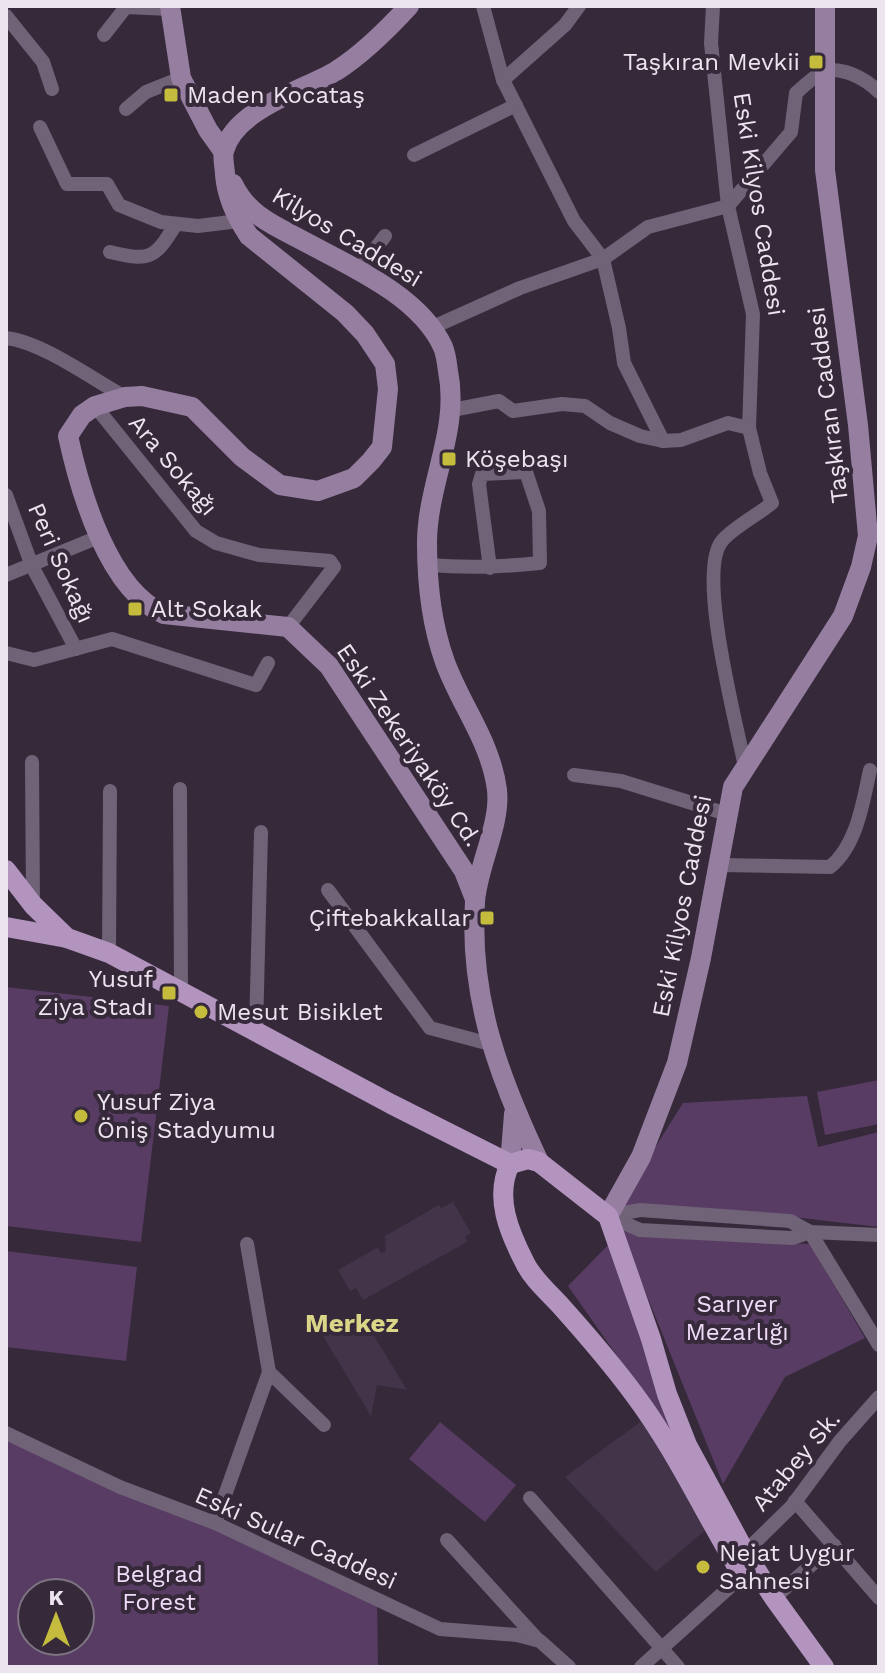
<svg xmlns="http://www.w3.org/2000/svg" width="885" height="1673" font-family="'Work Sans',sans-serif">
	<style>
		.built { fill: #43344a }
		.green { fill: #583c64; fill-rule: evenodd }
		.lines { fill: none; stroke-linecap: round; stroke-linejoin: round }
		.street { stroke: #706277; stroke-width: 14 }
		.secondary { stroke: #957ea0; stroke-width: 20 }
		.primary { stroke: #b294bf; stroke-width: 20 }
		.poi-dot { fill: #c5bc3d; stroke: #35293a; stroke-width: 3 }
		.labels { text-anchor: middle; stroke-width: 8; stroke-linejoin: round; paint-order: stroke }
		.poi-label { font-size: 24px; fill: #ece4ef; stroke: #35293a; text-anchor: start }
		.street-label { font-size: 24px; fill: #ece4ef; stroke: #35293a }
		.park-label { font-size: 24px; fill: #f0dcf9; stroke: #35293a }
		.neighbourhood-label { font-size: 26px; font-weight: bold; fill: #dbd587; stroke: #35293a }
	</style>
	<rect width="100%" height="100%" fill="#35293a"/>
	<g class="built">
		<path d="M453 1202 471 1233 465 1237 467 1242 363 1300 356 1288 350 1291 338 1270 378 1247 381 1253 386 1251 385 1236 439 1205 441 1208Z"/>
		<path d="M360 1313 407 1390 377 1385 371 1416 323 1336Z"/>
		<path d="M643 1420 709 1527 656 1572 565 1477Z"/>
	</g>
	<g class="green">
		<path d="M6 987 169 1006 141 1242 6 1226Z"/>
		<path d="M879 1080V1124L825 1135 817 1092Z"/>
		<path d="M807 1096 818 1147 879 1132V1227L775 1215 616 1210 683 1103Z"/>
		<path d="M620 1229 635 1235 810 1244 865 1338 785 1377 723 1484Z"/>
		<path d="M613 1240 672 1434 568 1286Z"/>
		<path d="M6 1251 137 1267 126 1361 6 1347Z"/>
		<path d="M440 1422 516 1485 485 1522 409 1459Z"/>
		<path d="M6 1436 377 1598 378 1667H6ZM32 1593H80V1641H32Z"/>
	</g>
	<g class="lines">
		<g class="street">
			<path d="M483 6 503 80 574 221 603 259 619 328 624 363 663 441"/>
			<path d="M713 6 711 43 728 206 753 314 749 428 760 473 772 503C759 514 731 529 722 541 696 572 737 725 745 767"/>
			<path d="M6 16 43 62 52 89"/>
			<path d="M104 35 126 7 170 9"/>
			<path d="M503 80 565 25 579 6"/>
			<path d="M126 109 146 92 181 78"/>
			<path d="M40 127 67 184H107L119 205 161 222 198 226 239 221"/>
			<path d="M414 155 516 105"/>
			<path d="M110 252C151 262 155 258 176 224"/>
			<path d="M359 270 385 236"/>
			<path d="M431 328 520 288 603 259 648 227 728 206 791 132 796 93C804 86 812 78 821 73 840 64 866 79 879 92"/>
			<path d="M6 338C42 342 92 379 125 397"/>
			<path d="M95 406 196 531 216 543 259 555 330 561 334 567 288 627"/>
			<path d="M452 410 499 401 513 411 562 404 585 406 610 423 640 436 663 441 681 440 728 423 749 428"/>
			<path d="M6 495 32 566 76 649"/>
			<path d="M429 565C466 568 502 567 540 563L539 511 526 472 482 474 479 484 490 568"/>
			<path d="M6 575 101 536"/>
			<path d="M6 653 34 660 112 639 256 685 268 663"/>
			<path d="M32 762 33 905"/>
			<path d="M574 775 621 781 727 814"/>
			<path d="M180 789 181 991"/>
			<path d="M718 865 830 867C857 845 863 802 870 770"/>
			<path d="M328 890 430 1028 490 1044"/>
			<path d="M109 953 110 791"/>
			<path d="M256 1031 261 832"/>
			<path d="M608 1216 640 1210 790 1221 810 1232 879 1235"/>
			<path d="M608 1216 640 1230 792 1238 810 1232"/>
			<path d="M810 1232 879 1345"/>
			<path d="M269 1372 324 1425"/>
			<path d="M6 1433 120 1487 215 1523 440 1629 517 1635 540 1641 569 1667"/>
			<path d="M530 1498 678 1667"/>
			<path d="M795 1501 879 1598"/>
			<path d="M215 1523 269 1372 247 1244"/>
			<path d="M447 1540 538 1640"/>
			<path d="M745 1552 792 1506 840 1441 879 1397"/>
			<path d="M774 1598 834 1545"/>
			<path d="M641 1667 743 1575"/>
		</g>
		<g class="secondary">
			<path d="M170 6 181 78 208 130 223 151"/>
			<path d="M409 6C387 30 363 54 336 71 304 90 235 109 224 151 222 157 225 168 225 175 227 198 236 217 249 236L345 313 365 334 385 364 388 389 382 447 371 461 354 478 318 491 280 485 242 457 192 407 142 396 125 397 95 406 82 415 68 436C80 491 108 590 164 614L288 627 329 666 464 871 475 899"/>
			<path d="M233 184C247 213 269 223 296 237 345 264 419 294 443 347 446 354 447 363 448 371 460 430 427 484 427 543 427 581 432 626 445 662 461 706 491 742 497 790 501 824 477 868 475 902 469 998 499 1077 539 1162"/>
			<path d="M510 1164 514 1114"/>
			<path d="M608 1216 641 1157 677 1063 701 958 733 787 843 616 861 567 868 536 858 425 825 170V6"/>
		</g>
		<g class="primary">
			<path d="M6 870 33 905 67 938 109 953 391 1104 510 1164"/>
			<path d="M6 927 67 938"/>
			<path d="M510 1164 528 1159 539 1162 608 1216 651 1339 667 1394 687 1445 745 1552 774 1598 824 1667"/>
			<path d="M510 1164C494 1197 509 1232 525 1263 532 1278 548 1292 560 1305 586 1334 611 1363 634 1394 676 1450 705 1514 741 1573"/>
		</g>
	</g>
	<g class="poi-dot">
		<rect x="808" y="54" width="16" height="16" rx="4"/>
		<rect x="163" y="87" width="16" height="16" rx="4"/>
		<rect x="441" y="451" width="16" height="16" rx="4"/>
		<rect x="127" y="601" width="16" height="16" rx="4"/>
		<rect x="479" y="910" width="16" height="16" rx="4"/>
		<rect x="161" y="985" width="16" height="16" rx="4"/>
		<circle cx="201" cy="1012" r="8"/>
		<circle cx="81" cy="1116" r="8"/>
		<circle cx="703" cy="1567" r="8"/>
	</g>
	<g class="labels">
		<g class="poi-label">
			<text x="800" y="70" text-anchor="end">Taşkıran Mevkii</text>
			<text x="187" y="103">Maden Kocataş</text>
			<text x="465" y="467">Köşebaşı</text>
			<text x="151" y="617">Alt Sokak</text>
			<text x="471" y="926" text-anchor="end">Çiftebakkallar</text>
			<text x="153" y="987" text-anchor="end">Yusuf<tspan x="153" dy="28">Ziya Stadı</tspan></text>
			<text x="217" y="1020">Mesut Bisiklet</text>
			<text x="97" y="1110">Yusuf Ziya<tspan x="97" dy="28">Öniş Stadyumu</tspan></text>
			<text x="719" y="1561">Nejat Uygur<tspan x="719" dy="28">Sahnesi</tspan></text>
		</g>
		<g class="street-label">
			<text transform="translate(759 204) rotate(81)" y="8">Eski Kilyos Caddesi</text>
			<text transform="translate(347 237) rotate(31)" y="8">Kilyos Caddesi</text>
			<text transform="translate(828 405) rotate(-97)" y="8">Taşkıran Caddesi</text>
			<text transform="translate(173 465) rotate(50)" y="8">Ara Sokağı</text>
			<text transform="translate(61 563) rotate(66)" y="8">Peri Sokağı</text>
			<text transform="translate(409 745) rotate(56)" y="8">Eski Zekeriyaköy Cd.</text>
			<text transform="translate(682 906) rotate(-79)" y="8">Eski Kilyos Caddesi</text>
			<text transform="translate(796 1461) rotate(-50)" y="8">Atabey Sk.</text>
			<text transform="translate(296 1538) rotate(24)" y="8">Eski Sular Caddesi</text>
		</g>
		<g class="park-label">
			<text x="737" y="1312">Sarıyer<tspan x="737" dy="28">Mezarlığı</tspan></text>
			<text x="159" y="1582">Belgrad<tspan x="159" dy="28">Forest</tspan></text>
		</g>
		<g class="neighbourhood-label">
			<text x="352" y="1332">Merkez</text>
		</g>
	</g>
	<rect width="885" height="1673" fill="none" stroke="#ece4ef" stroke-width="16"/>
	<g transform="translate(56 1617)"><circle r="38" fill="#35293a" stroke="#7e7482" stroke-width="2"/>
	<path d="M0-6L14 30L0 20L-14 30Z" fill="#c5bc3d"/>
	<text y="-12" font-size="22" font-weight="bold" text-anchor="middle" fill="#ece4ef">K</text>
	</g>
</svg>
